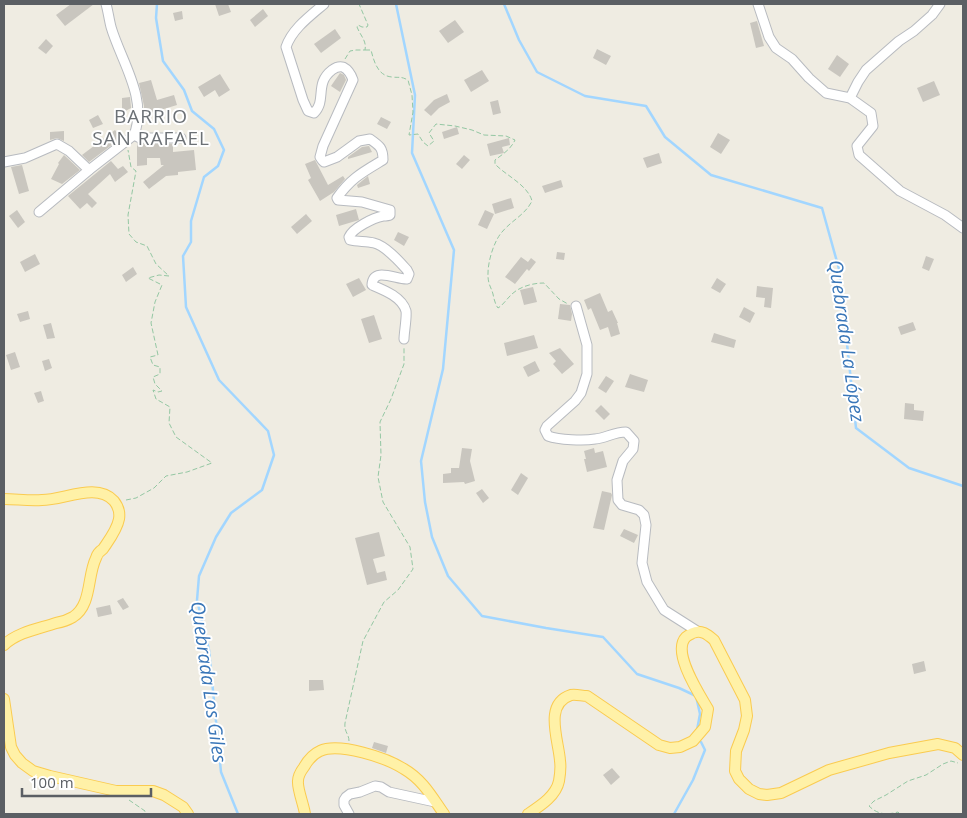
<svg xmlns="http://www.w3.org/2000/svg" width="967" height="818" font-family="'Open Sans',sans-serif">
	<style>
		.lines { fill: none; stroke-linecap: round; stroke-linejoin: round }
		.stream { stroke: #a2d6ff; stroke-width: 2.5 }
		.building { fill: #c9c6bf }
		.minor-casing { stroke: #b8bbc0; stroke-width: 11 }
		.major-casing { stroke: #facb50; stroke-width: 12 }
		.path { stroke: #94c7a3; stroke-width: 1; stroke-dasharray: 5 2.5; stroke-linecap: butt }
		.minor { stroke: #fff; stroke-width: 9 }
		.major { stroke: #fff1a7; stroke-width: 10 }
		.labels { text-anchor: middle; stroke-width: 4; stroke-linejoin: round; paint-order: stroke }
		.neighbourhood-label { font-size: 19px; letter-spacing: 1px; fill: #6c7176; stroke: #fff }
		.water-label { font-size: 19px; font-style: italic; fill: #3976b8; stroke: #fff }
	</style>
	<rect width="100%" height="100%" fill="#efece2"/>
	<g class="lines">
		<g class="stream">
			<path d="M157 4 156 18 163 61 184 90 192 111 214 129 224 150 218 166 204 177 191 221V242L183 256 186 307 219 380 268 431 274 455 262 490 231 513 216 537 199 576 197 600 209 650 221 772 238 814"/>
			<path d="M396 4 415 95 412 153 454 250 443 369 421 461 425 502 432 537 448 576 482 616 546 628 603 637 637 674 679 688 696 696 700 714 697 730"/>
			<path d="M504 4 519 40 537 72 585 96 646 106 665 137 711 175 822 208 839 269 856 428 909 468 963 486"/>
			<path d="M674 814 693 780 705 750 701 742"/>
		</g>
	</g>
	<g class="building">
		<path d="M71 4H94L65 26 56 15Z"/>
		<path d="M215 4H228L231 12 219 16Z"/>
		<path d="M263 9 268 16 255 27 250 20Z"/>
		<path d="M182 11 183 19 175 21 173 13Z"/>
		<path d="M455 20 464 32 448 43 439 31Z"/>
		<path d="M757 21 764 46 756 48 750 23Z"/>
		<path d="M335 29 341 38 321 53 314 44Z"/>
		<path d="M46 39 53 46 46 54 38 48Z"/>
		<path d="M597 49 611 56 606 65 593 58Z"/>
		<path d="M837 55 849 64 840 77 828 69Z"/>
		<path d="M482 70 489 81 471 92 464 80Z"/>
		<path d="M340 73 344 75 346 80 340 92 331 86Z"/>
		<path d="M220 74 230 90 219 97 215 90 204 97 198 87Z"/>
		<path d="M151 80 157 100 174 95 177 105 144 115V106L139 83Z"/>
		<path d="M934 81 940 95 923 102 917 88Z"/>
		<path d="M447 94 450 102 439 108 431 116 424 110 434 100Z"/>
		<path d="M130 97 131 108 122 113V98Z"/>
		<path d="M498 100 501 113 493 115 490 102Z"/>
		<path d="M98 115 103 124 93 128 89 120Z"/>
		<path d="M381 117 391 122 387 129 377 124Z"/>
		<path d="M457 127 459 134 444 139 442 132Z"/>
		<path d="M115 130 121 138 89 162 82 155Z"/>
		<path d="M64 131V141L57 138 50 140V132Z"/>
		<path d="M718 133 730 140 721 154 710 147Z"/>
		<path d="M509 138 510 145 502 147 504 153 490 156 487 144Z"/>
		<path d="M137 143 173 144V152L194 150 196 170 178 172V175L166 176 149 189 143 182 164 165H161L160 158H147V165L137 166Z"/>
		<path d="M369 146 372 152 348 159V157L362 147Z"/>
		<path d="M659 153 662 163 647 168 643 158Z"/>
		<path d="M64 155 80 170 62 184 51 179 59 164 58 163Z"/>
		<path d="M464 155 470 160 462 169 456 164Z"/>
		<path d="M315 160 328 185 343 176 345 179 334 192 320 201 308 180 311 178 305 164Z"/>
		<path d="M111 161 118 169 123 166 128 172 115 182 110 174 88 194 97 203 92 208 87 203 80 209 68 196Z"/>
		<path d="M22 165 29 191 19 194 11 167Z"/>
		<path d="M368 176 370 184 358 188 357 185Z"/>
		<path d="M561 180 563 187 545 193 542 186Z"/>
		<path d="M511 198 514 208 495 214 492 204Z"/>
		<path d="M356 209 359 220 339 226 336 215Z"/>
		<path d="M17 210 25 222 18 228 9 216Z"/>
		<path d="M485 210 494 214 487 229 478 225Z"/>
		<path d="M306 214 312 221 297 234 291 227Z"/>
		<path d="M398 232 409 237 404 246 394 240Z"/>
		<path d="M557 252 565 253 564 260 556 259Z"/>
		<path d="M35 254 40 264 25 272 20 262Z"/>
		<path d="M926 256 934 259 929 271 922 268Z"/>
		<path d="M521 257 528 262 531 258 536 262 529 271 527 269 515 284 505 277Z"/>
		<path d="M133 267 137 274 126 282 122 275Z"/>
		<path d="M359 278 366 290 353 297 346 284Z"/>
		<path d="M717 278 726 284 720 293 711 288Z"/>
		<path d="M757 286 773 288 771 308 764 307 765 298 756 297Z"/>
		<path d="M533 287 537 302 524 305 520 290Z"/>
		<path d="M600 293 608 312 612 310 618 323H617L620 334 611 337 608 327 600 330 591 308 588 310 584 300Z"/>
		<path d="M560 304 570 305 572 314 571 321 558 319Z"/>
		<path d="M744 307 755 313 750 323 739 317Z"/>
		<path d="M28 311 30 319 20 322 17 314Z"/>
		<path d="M374 315 382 339 369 343 361 319Z"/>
		<path d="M913 322 916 330 901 335 898 327Z"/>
		<path d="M51 323 55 338 47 339 43 325Z"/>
		<path d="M714 333 736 340 734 348 711 342Z"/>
		<path d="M534 335 538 348 507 356 504 343Z"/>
		<path d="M560 348 574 364 562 374 553 364 556 361 549 353Z"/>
		<path d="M15 352 20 367 11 370 6 355Z"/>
		<path d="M49 359 52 368 45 371 42 361Z"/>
		<path d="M535 361 540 371 528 377 523 367Z"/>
		<path d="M630 374 648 380 644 392 625 387Z"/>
		<path d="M606 376 614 381 606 393 598 388Z"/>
		<path d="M41 391 44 401 38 403 34 393Z"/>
		<path d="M905 403 914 404V410L924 411 923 421 904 419Z"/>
		<path d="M601 405 610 414 604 420 595 411Z"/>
		<path d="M462 448 472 449 470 461 475 481 465 484 464 482 443 483V474L451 473V468H459Z"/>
		<path d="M594 448 595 453 603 451 607 467 587 472 584 459H586L584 451Z"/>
		<path d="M521 473 528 478 518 495 511 490Z"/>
		<path d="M482 489 489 498 483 503 476 493Z"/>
		<path d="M602 491 611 493 612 495 604 530 593 528Z"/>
		<path d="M624 529 638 535 634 543 620 536Z"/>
		<path d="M379 532 385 556 373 559 377 573 385 571 387 580 367 585 355 538Z"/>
		<path d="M123 598 129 607 123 610 117 601Z"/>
		<path d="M110 605 112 614 98 617 96 608Z"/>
		<path d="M924 661 926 671 914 674 912 664Z"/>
		<path d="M309 680H323L324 690 309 691Z"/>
		<path d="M374 742 388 746 386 753 372 748Z"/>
		<path d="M612 768 620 777 611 785 603 775Z"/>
	</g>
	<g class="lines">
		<g class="minor-casing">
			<g id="minor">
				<path d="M106 4C108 11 109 19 111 27 121 61 148 98 134 135"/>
				<path d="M324 4C310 16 292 29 286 47L303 100 308 111 314 113C327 100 314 84 332 70 336 67 339 66 343 67 349 70 351 74 353 80L323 146 320 157 322 160 324 162 337 157 359 141 370 139C380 146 383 148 383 160 363 172 351 178 337 198L338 200 362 202 390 210V215C388 216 385 216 383 216 373 218 353 228 349 237L350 240C358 242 366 241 374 243 386 246 399 261 407 270L409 274 407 279C397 280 373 266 372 285 384 290 402 297 406 311 407 317 404 333 404 339"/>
				<path d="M758 4 769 37 776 48 792 59 809 78 826 93 850 98 871 113 873 126 857 146 859 155 900 191 945 215 963 228"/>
				<path d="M850 98 858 82 866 70 899 41 914 31 932 15 940 4"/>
				<path d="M134 135 140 138H181"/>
				<path d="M4 162 25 158 57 144 69 151 89 170"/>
				<path d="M39 212 89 170 134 135"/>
				<path d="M576 306 587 345V374L581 393 575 401 547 426 545 430 548 436C559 440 584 441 595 439 606 438 614 432 626 432L634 441 633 449 623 461 617 480 618 500 622 505 639 510 644 515 646 525 642 563 647 582 664 610 697 631"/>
				<path d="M349 814 344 805V800L346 797 350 794 360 792 375 786 381 787 389 792 435 802"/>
			</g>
		</g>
		<g class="major-casing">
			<g id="major">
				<path d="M4 499C16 499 29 501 42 500 64 500 97 482 114 501 118 506 120 513 119 519 117 530 109 540 103 549 100 551 97 554 96 558 87 576 92 605 73 617 68 620 62 622 56 623 38 629 18 632 4 645"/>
				<path d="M4 699 11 747 15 755 22 763 33 771 50 776 116 791H153L164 795 183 807 188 814"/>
				<path d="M305 814C304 806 297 788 298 781 298 776 301 771 304 767 308 760 313 754 320 751 339 742 387 758 404 769 423 780 432 797 444 814"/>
				<path d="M528 814C540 806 556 796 559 781 560 775 561 767 560 761 559 741 543 704 571 695 576 694 582 696 587 696L659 745 670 748 680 747 693 741 705 727 708 709C700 695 671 652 686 637 688 635 691 634 693 633 701 629 708 635 714 640L745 700 747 716 744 730 736 751 735 771 739 779 749 789 759 794 767 795 781 793 829 770 889 753 938 744 955 748 963 755"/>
			</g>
		</g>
		<g class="path">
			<path d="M365 50H371C374 62 378 76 392 77 400 78 400 76 408 80L412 95 413 112 409 135 418 134 423 142 428 146 434 141 429 133 436 124 455 126 472 130 484 135 506 136 515 140C511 149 503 154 495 160V164C505 175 528 185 532 201 525 215 512 220 502 232 493 242 485 269 489 283 490 287 492 290 493 294 494 299 495 304 498 308 503 305 506 300 510 296 518 287 532 283 544 283L559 299 568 304"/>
			<path d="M345 59 350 51 356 50H365C367 41 360 35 357 27L358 25 362 27H367L368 25 359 4"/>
			<path d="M126 500 136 498 154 488 166 476 187 472 212 463 176 437 169 423 170 407 156 399 153 390 158 392 162 391 155 384 153 377 160 374V367L153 365 150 357 158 355 151 323 155 302 162 285 148 278 159 275 169 276 156 264 147 246 136 242 129 234 128 215 136 171 131 167 128 150"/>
			<path d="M349 741C349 734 344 732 345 723L363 641 384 602 398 590 413 569 410 547 383 502 378 477 381 455 380 422 391 399 404 364V347"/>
			<path d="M129 800 145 811V814"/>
			<path d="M900 814 898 812C887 815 878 815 869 806L874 801 886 795 908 781 926 775 943 764 951 761 958 763"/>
		</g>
		<use href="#minor" class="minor"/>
		<use href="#major" class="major"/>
	</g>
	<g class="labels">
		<g class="neighbourhood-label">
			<text x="151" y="123">BARRIO<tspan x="151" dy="22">SAN RAFAEL</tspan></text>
		</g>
		<g class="water-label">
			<text transform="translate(847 341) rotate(82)" y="7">Quebrada La López</text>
			<text transform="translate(209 682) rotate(82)" y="7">Quebrada Los Giles</text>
		</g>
	</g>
	<rect width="967" height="818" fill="none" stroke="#5b5f64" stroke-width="10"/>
	<path d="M22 788v8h129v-8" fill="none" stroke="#5b5f64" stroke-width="2.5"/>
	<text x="30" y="788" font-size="15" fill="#5b5f64" stroke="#ffffff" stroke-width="4" paint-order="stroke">100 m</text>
</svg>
